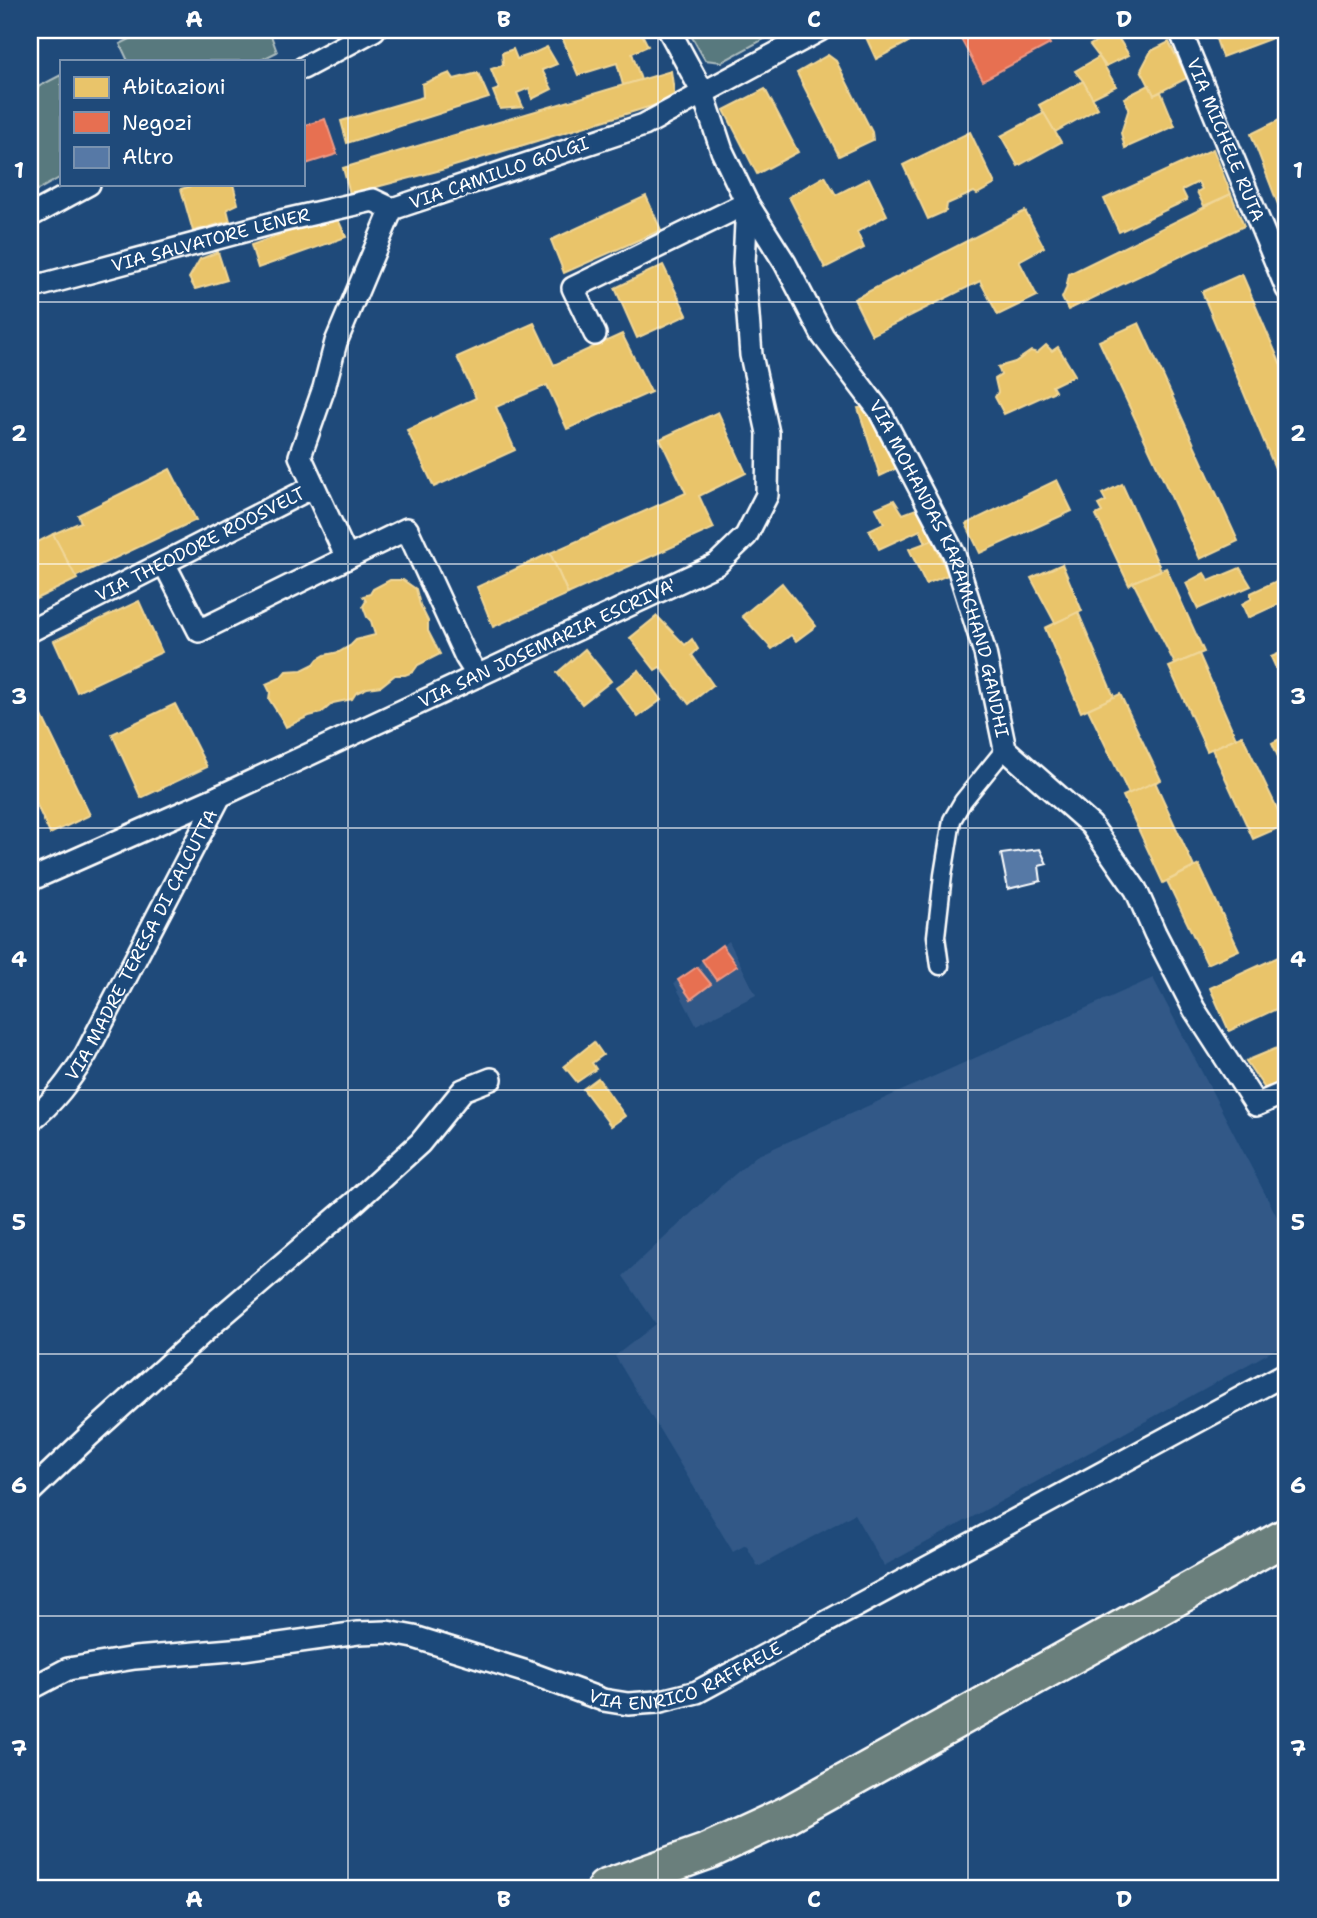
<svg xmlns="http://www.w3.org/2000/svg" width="1317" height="1918" font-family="'Shantell Sans',sans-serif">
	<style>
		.built { fill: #305887 }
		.green { fill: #59797e; stroke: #acbcbe; stroke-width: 2 }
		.homes { fill: #e9c46a; stroke: #f0d697; stroke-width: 2 }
		.shops { fill: #e76f51; stroke: #ee9a85; stroke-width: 2 }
		.building { fill: #5779a6; stroke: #fff; stroke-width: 2 }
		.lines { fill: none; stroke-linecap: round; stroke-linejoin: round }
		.pedestrian-casing { stroke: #fff; stroke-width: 21 }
		.minor-casing { stroke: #fff; stroke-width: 26 }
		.trunk-casing { stroke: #fff; stroke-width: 40 }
		.pedestrian { stroke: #1f4a7a; stroke-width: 16 }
		.minor { stroke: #1f4a7a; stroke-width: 21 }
		.trunk { stroke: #6b7f7c; stroke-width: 35 }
		.grid { fill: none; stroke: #fff; stroke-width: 2; stroke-opacity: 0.55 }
		.labels { text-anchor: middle; stroke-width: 7; stroke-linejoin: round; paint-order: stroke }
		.street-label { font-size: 18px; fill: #fff; stroke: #1f4a7a }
		.neatline { fill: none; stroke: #fff; stroke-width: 2.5 }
		.grid-label { font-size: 23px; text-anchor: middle; font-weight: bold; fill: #fff }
	</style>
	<rect width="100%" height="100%" fill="#1f4a7a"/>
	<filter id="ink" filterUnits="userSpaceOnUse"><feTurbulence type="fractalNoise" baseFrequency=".0143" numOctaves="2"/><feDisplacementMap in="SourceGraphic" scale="14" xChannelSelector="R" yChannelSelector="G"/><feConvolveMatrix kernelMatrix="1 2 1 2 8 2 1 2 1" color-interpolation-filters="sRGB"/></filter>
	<g filter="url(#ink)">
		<g class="built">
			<path d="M729 941 756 995 696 1025 674 983 697 967 702 960Z"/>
			<path d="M1153 978 1287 1236V1343L884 1566 854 1514 758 1567 746 1545 733 1552 615 1356 656 1324 623 1276 712 1194 756 1156Z"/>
		</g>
		<g class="green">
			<path d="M148 30H269L277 52 259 61H128L120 44Z"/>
			<path d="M688 30H778L777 32 722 62 705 60Z"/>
			<path d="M61 75V177L36 191 30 192V91Z"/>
		</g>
		<g class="homes">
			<path d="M571 30H640L648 46 632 53 641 80 623 85 617 63 578 75 561 35Z"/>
			<path d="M868 30H931L876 59 864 33Z"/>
			<path d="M1213 30H1266L1270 39 1222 57Z"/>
			<path d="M1114 31 1129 55 1106 66 1090 45Z"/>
			<path d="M1169 42 1187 78 1154 95 1141 70 1151 51Z"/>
			<path d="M547 47 557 64 542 70 552 89 532 99 529 88 517 93 523 107 500 109 493 91 499 89 491 69 503 65 502 53 513 49 517 59 532 54Z"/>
			<path d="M828 55 836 61 872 132 873 140 839 156 797 73Z"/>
			<path d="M1099 57 1116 86 1092 98 1083 81 1075 71Z"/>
			<path d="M671 71 675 99 441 170 350 194 343 168Z"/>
			<path d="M450 73 454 79 478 73 489 98 347 143 341 121 423 97 422 84Z"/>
			<path d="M1083 81 1098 108 1055 132 1039 105Z"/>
			<path d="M1149 85 1154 95 1161 92 1175 126 1125 148 1121 133 1129 108 1124 98Z"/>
			<path d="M765 89 798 152 757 174 724 110Z"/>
			<path d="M1044 113 1061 142 1018 166 1001 136Z"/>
			<path d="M1285 117 1287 121V204L1279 207 1251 134Z"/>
			<path d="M970 132 995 184 977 194 974 192 947 204 946 211 928 219 903 165Z"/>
			<path d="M1213 149 1231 194 1204 206 1197 192 1202 189 1198 182 1182 190 1187 200 1119 232 1104 199Z"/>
			<path d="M825 176 836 195 869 178 887 215 857 232 864 248 825 268 789 197Z"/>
			<path d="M198 184H233L238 204 227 209 230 221 193 231 181 189Z"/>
			<path d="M1231 194 1244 226 1068 310 1062 298 1066 289 1069 274Z"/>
			<path d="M646 196 661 230 564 273 551 240Z"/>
			<path d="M1025 211 1044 247 1019 261 1037 296 998 315 980 281 872 335 854 299Z"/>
			<path d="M336 215 346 237 258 268 251 245Z"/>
			<path d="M218 252 227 280 195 289 189 278 200 259Z"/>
			<path d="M663 265 687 315 637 338 615 288Z"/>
			<path d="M1242 274 1287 379V497L1202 292Z"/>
			<path d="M534 323 554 365 622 334 651 392 567 429 547 385 496 407 515 450 434 487 407 430 476 398 457 357Z"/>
			<path d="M1139 323 1238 541 1200 559 1099 341Z"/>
			<path d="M1046 345 1052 351 1058 347 1075 375 1052 386 1055 391 1004 414 995 397 998 392 995 379 1001 375 998 367 1015 362 1031 351 1037 353Z"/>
			<path d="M871 406 899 467 880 476 858 408Z"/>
			<path d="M718 412 746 473 699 496 714 528 568 594 550 553 686 493 660 439Z"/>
			<path d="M170 469 196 520 75 577 53 534 81 522 78 515Z"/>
			<path d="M1057 480 1072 511 980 553 966 524Z"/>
			<path d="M1122 484 1161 570 1133 582 1129 585 1096 515 1102 512 1098 505 1106 501 1102 494Z"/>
			<path d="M894 500 903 514 927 505 943 536 926 543 920 530 879 549 869 530 884 523 876 508Z"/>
			<path d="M53 534 77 579 30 602V536L33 535 38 542Z"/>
			<path d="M933 540 948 575 926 584 909 549Z"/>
			<path d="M550 553 568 594 493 627 477 587Z"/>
			<path d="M1062 564 1082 611 1055 623 1031 578Z"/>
			<path d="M1166 568 1204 652 1175 664 1133 582Z"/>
			<path d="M1240 568 1251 586 1198 609 1186 583 1204 573 1209 581Z"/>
			<path d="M1287 576V600L1248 618 1242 604 1251 599V593Z"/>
			<path d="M390 580H403L416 589 420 605 428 621V631L440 654 418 665 413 672 405 675H395L381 686 367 688 356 693 352 699 333 703 321 713 309 716 286 727 283 721 269 699 270 692 266 684 280 678 286 671 302 670 314 664 318 659 325 655 339 652 351 645 356 640 375 635 371 621 367 617 363 606 366 601 363 596 370 594 373 589Z"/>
			<path d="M782 583 816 626 796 641 791 635 772 649 742 616Z"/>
			<path d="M139 601 162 652 77 692 54 641Z"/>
			<path d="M1078 612 1114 697 1081 712 1045 628Z"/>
			<path d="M657 616 685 645 692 639 698 649 692 655 713 685 689 704 660 667 655 670 630 638Z"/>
			<path d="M585 649 611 681 582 704 557 673Z"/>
			<path d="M1287 650V692L1271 657Z"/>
			<path d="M1199 654 1236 738 1207 751 1169 667Z"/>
			<path d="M639 670 661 700 638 717 616 688Z"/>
			<path d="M30 691 90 815 50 834 30 790Z"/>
			<path d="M1120 694 1161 780 1129 794 1088 709Z"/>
			<path d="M175 704 207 767 141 798 112 734Z"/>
			<path d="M1242 735 1285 825 1253 839 1212 749Z"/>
			<path d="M1287 735V777L1272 743Z"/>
			<path d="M1155 782 1194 867 1163 883 1123 796Z"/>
			<path d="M1199 865 1239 950 1207 964 1167 881Z"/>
			<path d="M1287 953V1004L1229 1031 1210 988Z"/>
			<path d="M594 1042 603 1055 592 1063 596 1069 577 1082 564 1066Z"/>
			<path d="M1287 1044V1081L1266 1090 1246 1061Z"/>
			<path d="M598 1078 625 1116 611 1126 583 1089Z"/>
		</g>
		<g class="shops">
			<path d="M956 30H1042L1050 44 983 80Z"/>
			<path d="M325 119 337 154 303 165V126Z"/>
			<path d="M722 945 737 966 716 980 702 960Z"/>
			<path d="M697 967 711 984 691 999 678 980Z"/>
		</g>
		<path class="building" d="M1040 849 1047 864 1039 866 1041 881 1008 889 1001 854Z"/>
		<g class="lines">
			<g class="pedestrian-casing">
				<path id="pedestrian" d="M940 966 936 936 943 875 952 820 963 801 1005 749"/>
			</g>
			<g class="minor-casing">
				<g id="minor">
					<path d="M669 30 703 93 820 30"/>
					<path id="s1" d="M1180 30 1287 289"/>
					<path d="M303 68 374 30"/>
					<path d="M30 216 89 184"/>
					<path id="s2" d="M30 288 281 221 373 200 392 209"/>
					<path id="s3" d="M595 334 573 288 747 203 785 263 823 336 879 410 954 554 985 653 1005 749 1091 825 1136 890 1155 933 1194 1009 1256 1105 1287 1092"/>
					<path d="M347 558 407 529 466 657 478 676"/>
					<path id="s4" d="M30 631 313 487"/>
					<path id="s5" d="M30 880 220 796 717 564 746 536 767 495 768 433 751 355 744 263 747 203 722 151 703 93 644 125 392 209 336 342 324 388 300 456 347 558 199 631 164 563"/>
					<path id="s6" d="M30 1121C54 1102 70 1080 86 1054L220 796"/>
					<path d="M30 1492 90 1435 216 1321 355 1202 420 1143 463 1090 491 1079"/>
					<path id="s7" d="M30 1689 68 1669 135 1658 243 1649 358 1633 387 1632 414 1637 527 1672 603 1700 628 1704 657 1702 697 1692 1287 1373"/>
				</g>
			</g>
			<g class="trunk-casing">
				<path id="trunk" d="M605 1888 706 1852 786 1815 1287 1536"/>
			</g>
			<use href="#pedestrian" class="pedestrian"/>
			<use href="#minor" class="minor"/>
			<use href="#trunk" class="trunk"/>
		</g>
	</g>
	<path class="grid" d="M348 30V1888M658 30V1888M968 30V1888M30 302H1287M30 564H1287M30 828H1287M30 1090H1287M30 1354H1287M30 1616H1287"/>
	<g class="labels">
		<g class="street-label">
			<text dy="6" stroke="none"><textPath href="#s1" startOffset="119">VIA MICHELE RUTA</textPath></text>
			<text transform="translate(499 173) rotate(-19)" y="6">VIA CAMILLO GOLGI</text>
			<text dy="6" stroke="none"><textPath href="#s2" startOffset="187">VIA SALVATORE LENER</textPath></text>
			<text dy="6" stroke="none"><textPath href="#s4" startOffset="191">VIA THEODORE ROOSVELT</textPath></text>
			<text dy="6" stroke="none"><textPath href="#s3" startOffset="662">VIA MOHANDAS KARAMCHAND GANDHI</textPath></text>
			<text dy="6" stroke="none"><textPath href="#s5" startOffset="569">VIA SAN JOSEMARIA ESCRIVA'</textPath></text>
			<text dy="6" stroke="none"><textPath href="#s6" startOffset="210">VIA MADRE TERESA DI CALCUTTA</textPath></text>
			<text dy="6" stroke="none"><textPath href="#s7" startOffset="679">VIA ENRICO RAFFAELE</textPath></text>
		</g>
	</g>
	<rect width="1317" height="1918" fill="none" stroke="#1f4a7a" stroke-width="77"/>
	<rect x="60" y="60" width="245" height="126" fill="#1f4a7a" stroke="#7992af" stroke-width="2"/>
	<rect x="74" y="77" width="35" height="21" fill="#e9c46a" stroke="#7992af" stroke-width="2"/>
	<text x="122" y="94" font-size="21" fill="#ffffff">Abitazioni</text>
	<rect x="74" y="112" width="35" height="21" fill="#e76f51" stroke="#7992af" stroke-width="2"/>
	<text x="122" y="130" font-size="21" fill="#ffffff">Negozi</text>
	<rect x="74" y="147" width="35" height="21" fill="#5779a6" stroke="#7992af" stroke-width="2"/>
	<text x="122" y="164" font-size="21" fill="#ffffff">Altro</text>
	<rect x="38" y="38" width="1240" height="1842" class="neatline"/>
	<g class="grid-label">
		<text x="194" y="27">A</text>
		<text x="504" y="27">B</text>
		<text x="814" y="27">C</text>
		<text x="1124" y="27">D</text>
		<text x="19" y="178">1</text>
		<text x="1298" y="178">1</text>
		<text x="19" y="441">2</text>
		<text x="1298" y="441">2</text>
		<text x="19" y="704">3</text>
		<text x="1298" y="704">3</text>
		<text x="19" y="967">4</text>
		<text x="1298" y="967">4</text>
		<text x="19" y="1230">5</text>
		<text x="1298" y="1230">5</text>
		<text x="19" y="1493">6</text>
		<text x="1298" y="1493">6</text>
		<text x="19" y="1756">7</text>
		<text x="1298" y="1756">7</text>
		<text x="194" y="1907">A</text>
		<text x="504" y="1907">B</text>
		<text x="814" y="1907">C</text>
		<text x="1124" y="1907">D</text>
	</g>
</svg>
